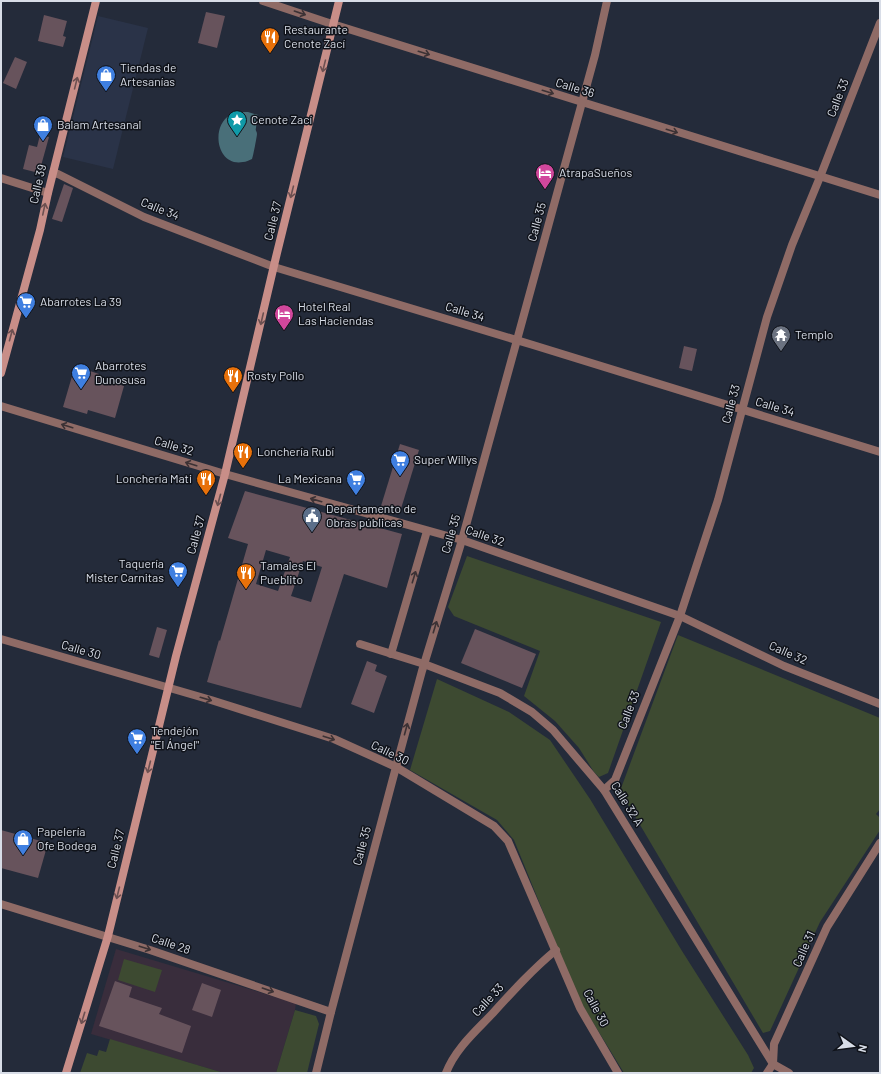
<svg xmlns="http://www.w3.org/2000/svg" width="881" height="1074" font-family="Barlow,sans-serif">
	<style>
		.built { fill: #2a3348 }
		.education { fill: #392d3c }
		.green { fill: #3d4a31 }
		.water { fill: #496f79 }
		.building { fill: #67535c; fill-rule: evenodd }
		.lines { fill: none; stroke-linecap: round; stroke-linejoin: round }
		.street { stroke: #8f6b66; stroke-width: 8 }
		.secondary { stroke: #c88e88; stroke-width: 8 }
		.oneway { stroke: #3c3235 }
		.oneway2 { stroke: #6c5051 }
		.labels { text-anchor: middle; stroke-width: 3; stroke-linejoin: round; paint-order: stroke }
		.poi-label { font-size: 12px; fill: #d8dde7; stroke: #10131a; text-anchor: start }
		.street-label { font-size: 12px; fill: #d8dde7; stroke: #10131a }
	</style>
	<rect width="100%" height="100%" fill="#242b3a"/>
	<path class="built" d="M98 16 148 28 113 169 63 157Z"/>
	<path class="education" d="M116 949 296 1003 295 1010 276 1073H224L91 1034Z"/>
	<g class="green">
		<path d="M467 556 661 622 608 773 599 777 594 772 579 748 555 721 524 696 540 651 454 616 448 607Z"/>
		<path d="M678 635 880 718V809L876 814 880 818V830L820 922 770 1031 763 1033 620 791Z"/>
		<path d="M437 679 509 712 550 740 590 799 682 951 748 1055 754 1068 751 1073H624L578 998 514 840 497 820 410 770Z"/>
		<path d="M124 959 162 970 155 992 118 980Z"/>
		<path d="M295 1010 316 1016 319 1024 307 1073H276Z"/>
		<path d="M110 1039 224 1073H80L87 1053 97 1056 99 1050 106 1052Z"/>
	</g>
	<path class="water" d="M239 112H248L258 115C258 120 256 124 256 128 255 131 257 131 257 134 257 136 253 157 252 159 249 160 246 162 243 162 217 167 210 127 230 115 233 113 236 112 239 112Z"/>
	<g class="building">
		<path d="M206 12 225 16 217 48 198 43Z"/>
		<path d="M44 15 67 21 63 36 66 37 63 47 38 41Z"/>
		<path d="M15 57 27 62 16 89 3 83Z"/>
		<path d="M40 135 49 137 39 173 23 169 29 145 37 147Z"/>
		<path d="M64 184 73 188 62 222 52 219Z"/>
		<path d="M684 346 697 349 692 371 679 368Z"/>
		<path d="M75 366 99 374 98 378 124 386 115 418 88 410 87 414 63 407Z"/>
		<path d="M400 444 419 450 400 512 381 506Z"/>
		<path d="M245 491 402 534 387 588 344 574 301 708 207 682 219 640 220 641 248 544 228 538ZM266 550 290 557 278 591 256 584ZM303 561 322 567 311 602 291 596Z"/>
		<path d="M157 627 167 630 159 658 149 655Z"/>
		<path d="M475 629 536 654 522 688 461 663Z"/>
		<path d="M367 661 377 665 375 671 387 676 374 713 351 704Z"/>
		<path d="M1 830 48 843 38 878 1 868Z"/>
		<path d="M115 981 132 987 129 997 162 1008 159 1014 191 1026 182 1053 99 1026Z"/>
		<path d="M202 983 221 990 212 1017 192 1010Z"/>
	</g>
	<g class="lines">
		<g class="street">
			<path d="M263 1 326 22 582 102 880 195"/>
			<path d="M53 173 58 174 144 217 274 267 533 345 880 452"/>
			<path d="M1 178 48 193"/>
			<path d="M1 406 225 474 462 540 680 616 784 666 880 704"/>
			<path d="M1 639 211 700 334 739 396 767 494 826 508 841 580 1008 618 1073"/>
			<path d="M360 644 424 664 500 693 532 712 553 730 604 790 773 1064 789 1073"/>
			<path d="M391 654 427 531"/>
			<path d="M604 790 615 780 680 616 718 500 767 317 792 245 820 177 880 23"/>
			<path d="M1 904 150 950 331 1012"/>
			<path d="M316 1073 331 1012 396 767 422 671 462 540 517 340 595 55 607 1"/>
			<path d="M446 1073C455 1049 476 1031 493 1013 513 991 533 969 556 950"/>
			<path d="M767 1073 773 1064 774 1044 827 927 880 843"/>
		</g>
		<g class="secondary">
			<path d="M1 373 40 230 48 193 96 1"/>
			<path d="M66 1073 108 936 176 656 225 474 276 257 339 1"/>
		</g>
	</g>
	<defs><path id="oneway-shaft" d="M-6 0H5M1.5-3L5.5 0L1.5 3" fill="none" stroke-width="1.6" stroke-linecap="round" stroke-linejoin="round"/></defs>
	<g class="oneway">
		<use href="#oneway-shaft" transform="translate(300 13) rotate(19)"/>
		<use href="#oneway-shaft" transform="translate(424 53) rotate(17)"/>
		<use href="#oneway-shaft" transform="translate(548 92) rotate(17)"/>
		<use href="#oneway-shaft" transform="translate(672 131) rotate(17)"/>
		<use href="#oneway-shaft" transform="translate(67 426) rotate(-163)"/>
		<use href="#oneway-shaft" transform="translate(191 464) rotate(-163)"/>
		<use href="#oneway-shaft" transform="translate(316 500) rotate(-164)"/>
		<use href="#oneway-shaft" transform="translate(414 577) rotate(-73)"/>
		<use href="#oneway-shaft" transform="translate(435 627) rotate(-73)"/>
		<use href="#oneway-shaft" transform="translate(206 699) rotate(16)"/>
		<use href="#oneway-shaft" transform="translate(406 729) rotate(-75)"/>
		<use href="#oneway-shaft" transform="translate(329 738) rotate(18)"/>
		<use href="#oneway-shaft" transform="translate(145 948) rotate(18)"/>
		<use href="#oneway-shaft" transform="translate(268 990) rotate(19)"/>
	</g>
	<g class="oneway2">
		<use href="#oneway-shaft" transform="translate(324 66) rotate(104)"/>
		<use href="#oneway-shaft" transform="translate(76 83) rotate(-76)"/>
		<use href="#oneway-shaft" transform="translate(292 192) rotate(104)"/>
		<use href="#oneway-shaft" transform="translate(44 209) rotate(-78)"/>
		<use href="#oneway-shaft" transform="translate(262 319) rotate(103)"/>
		<use href="#oneway-shaft" transform="translate(11 335) rotate(-75)"/>
		<use href="#oneway-shaft" transform="translate(219 500) rotate(105)"/>
		<use href="#oneway-shaft" transform="translate(149 767) rotate(104)"/>
		<use href="#oneway-shaft" transform="translate(118 893) rotate(104)"/>
		<use href="#oneway-shaft" transform="translate(83 1018) rotate(107)"/>
	</g>
	<defs>
		<g id="restaurant-pin" transform="scale(1)"><path d="M0 17L-7.5 6A9.5 9.5 0 1 1 7.5 6Z" fill="#e8710a" stroke="#10131a"/><path d="M-5-6h1v4h1v-4h1v4h1v-4h1v5L-1.5 .5V6h-2V.5L-5-1ZM5-6V6H3V1.5H1.5Q1.5-4 5-6Z" fill="#fff"/></g>
		<g id="shop-pin" transform="scale(1)"><path d="M0 17L-7.5 6A9.5 9.5 0 1 1 7.5 6Z" fill="#3f7fe0" stroke="#10131a"/><path d="M-5-2.5h2.3a2.7 3.5 0 0 1 5.4 0H5L5.5 6h-11ZM-1.5-2.5h3a1.5 2.3 0 0 0-3 0Z" fill="#fff"/></g>
		<g id="sight-pin" transform="scale(1)"><path d="M0 17L-7.5 6A9.5 9.5 0 1 1 7.5 6Z" fill="#0f9aa8" stroke="#10131a"/><path d="M0-6L1.8-2.2L6-1.7L2.9 1.2L3.7 5.4L0 3.3L-3.7 5.4L-2.9 1.2L-6-1.7L-1.8-2.2Z" fill="#fff"/></g>
		<g id="hotel-pin" transform="scale(1)"><path d="M0 17L-7.5 6A9.5 9.5 0 1 1 7.5 6Z" fill="#d1479c" stroke="#10131a"/><path d="M-6-4.5h1.5V1H6V5H4.5V3h-9V5H-6ZM-4 0a1.8 1.8 0 1 1 3.6 0ZM.5 0V-2.5h3Q6-2.5 6 0Z" fill="#fff"/></g>
		<g id="supermarket-pin" transform="scale(1)"><path d="M0 17L-7.5 6A9.5 9.5 0 1 1 7.5 6Z" fill="#3f7fe0" stroke="#10131a"/><path d="M-6-5.5h2.5l.6 2H6L4.5 2H-2.5L-4.4-4H-6ZM-1.5 3.2a1.3 1.3 0 1 0 .1 0ZM3 3.2a1.3 1.3 0 1 0 .1 0Z" fill="#fff"/></g>
		<g id="temple-pin" transform="scale(1)"><path d="M0 17L-7.5 6A9.5 9.5 0 1 1 7.5 6Z" fill="#6b7280" stroke="#10131a"/><path d="M0-6L5-2H3V0L6.5 2.5H4V6H1.5V3h-3V6H-4V2.5H-6.5L-3 0V-2H-5Z" fill="#fff"/></g>
		<g id="civic-pin" transform="scale(1)"><path d="M0 17L-7.5 6A9.5 9.5 0 1 1 7.5 6Z" fill="#5c6f8a" stroke="#10131a"/><path d="M-.6-6.5H3V-4.5H.6V-3L4-1V1h2V6H-6V1h2V-1L-.6-3ZM-1.2 2.5V6h2.4V2.5Z" fill="#fff"/></g>
	</defs>
	<g fill-rule="evenodd">
		<use href="#restaurant-pin" x="270" y="37"/>
		<use href="#shop-pin" x="106" y="75"/>
		<use href="#sight-pin" x="237" y="120"/>
		<use href="#shop-pin" x="43" y="125"/>
		<use href="#hotel-pin" x="545" y="173"/>
		<use href="#supermarket-pin" x="26" y="302"/>
		<use href="#hotel-pin" x="284" y="314"/>
		<use href="#temple-pin" x="781" y="335"/>
		<use href="#supermarket-pin" x="81" y="373"/>
		<use href="#restaurant-pin" x="233" y="376"/>
		<use href="#restaurant-pin" x="243" y="452"/>
		<use href="#supermarket-pin" x="400" y="460"/>
		<use href="#restaurant-pin" x="206" y="479"/>
		<use href="#supermarket-pin" x="356" y="479"/>
		<use href="#civic-pin" x="312" y="516"/>
		<use href="#supermarket-pin" x="178" y="571"/>
		<use href="#restaurant-pin" x="246" y="573"/>
		<use href="#supermarket-pin" x="137" y="738"/>
		<use href="#shop-pin" x="23" y="839"/>
	</g>
	<g class="labels">
		<g class="poi-label">
			<text x="284" y="34">Restaurante<tspan x="284" dy="14">Cenote Zací</tspan></text>
			<text x="120" y="72">Tiendas de<tspan x="120" dy="14">Artesanías</tspan></text>
			<text x="251" y="124">Cenote Zací</text>
			<text x="57" y="129">Balam Artesanal</text>
			<text x="559" y="177">AtrapaSueños</text>
			<text x="40" y="306">Abarrotes La 39</text>
			<text x="298" y="311">Hotel Real<tspan x="298" dy="14">Las Haciendas</tspan></text>
			<text x="795" y="339">Templo</text>
			<text x="95" y="370">Abarrotes<tspan x="95" dy="14">Dunosusa</tspan></text>
			<text x="247" y="380">Rosty Pollo</text>
			<text x="257" y="456">Lonchería Rubí</text>
			<text x="414" y="464">Super Willys</text>
			<text x="192" y="483" text-anchor="end">Lonchería Mati</text>
			<text x="342" y="483" text-anchor="end">La Mexicana</text>
			<text x="326" y="513">Departamento de<tspan x="326" dy="14">Obras públicas</tspan></text>
			<text x="164" y="568" text-anchor="end">Taquería<tspan x="164" dy="14">Mister Carnitas</tspan></text>
			<text x="260" y="570">Tamales El<tspan x="260" dy="14">Pueblito</tspan></text>
			<text x="151" y="735">Tendejón<tspan x="151" dy="14">"El Ángel"</tspan></text>
			<text x="37" y="836">Papelería<tspan x="37" dy="14">Ofe Bodega</tspan></text>
		</g>
		<g class="street-label">
			<text transform="translate(575 88) rotate(17)" y="4">Calle 36</text>
			<text transform="translate(838 98) rotate(-69)" y="4">Calle 33</text>
			<text transform="translate(38 184) rotate(-77)" y="4">Calle 39</text>
			<text transform="translate(160 209) rotate(22)" y="4">Calle 34</text>
			<text transform="translate(273 221) rotate(-76)" y="4">Calle 37</text>
			<text transform="translate(537 222) rotate(-75)" y="4">Calle 35</text>
			<text transform="translate(465 312) rotate(17)" y="4">Calle 34</text>
			<text transform="translate(731 404) rotate(-75)" y="4">Calle 33</text>
			<text transform="translate(775 407) rotate(17)" y="4">Calle 34</text>
			<text transform="translate(174 446) rotate(17)" y="4">Calle 32</text>
			<text transform="translate(451 534) rotate(-74)" y="4">Calle 35</text>
			<text transform="translate(196 535) rotate(-75)" y="4">Calle 37</text>
			<text transform="translate(485 536) rotate(19)" y="4">Calle 32</text>
			<text transform="translate(81 650) rotate(16)" y="4">Calle 30</text>
			<text transform="translate(788 653) rotate(24)" y="4">Calle 32</text>
			<text transform="translate(629 710) rotate(-69)" y="4">Calle 33</text>
			<text transform="translate(390 753) rotate(26)" y="4">Calle 30</text>
			<text transform="translate(627 804) rotate(58)" y="4">Calle 32 A</text>
			<text transform="translate(362 846) rotate(-75)" y="4">Calle 35</text>
			<text transform="translate(116 849) rotate(-76)" y="4">Calle 37</text>
			<text transform="translate(171 944) rotate(19)" y="4">Calle 28</text>
			<text transform="translate(804 949) rotate(-66)" y="4">Calle 31</text>
			<text transform="translate(488 1000) rotate(-47)" y="4">Calle 33</text>
			<text transform="translate(596 1008) rotate(62)" y="4">Calle 30</text>
		</g>
	</g>
	<rect width="881" height="1074" fill="none" stroke="#d8dde7" stroke-width="4"/>
	<g transform="translate(853 1046) rotate(104)" stroke="#10131a" stroke-width="3" paint-order="stroke">
	<path d="M0-3L7 15L0 10L-7 15Z" fill="#d8dde7"/>
	<text y="-6" font-size="11" font-weight="bold" text-anchor="middle" fill="#d8dde7">N</text>
	</g>
</svg>
